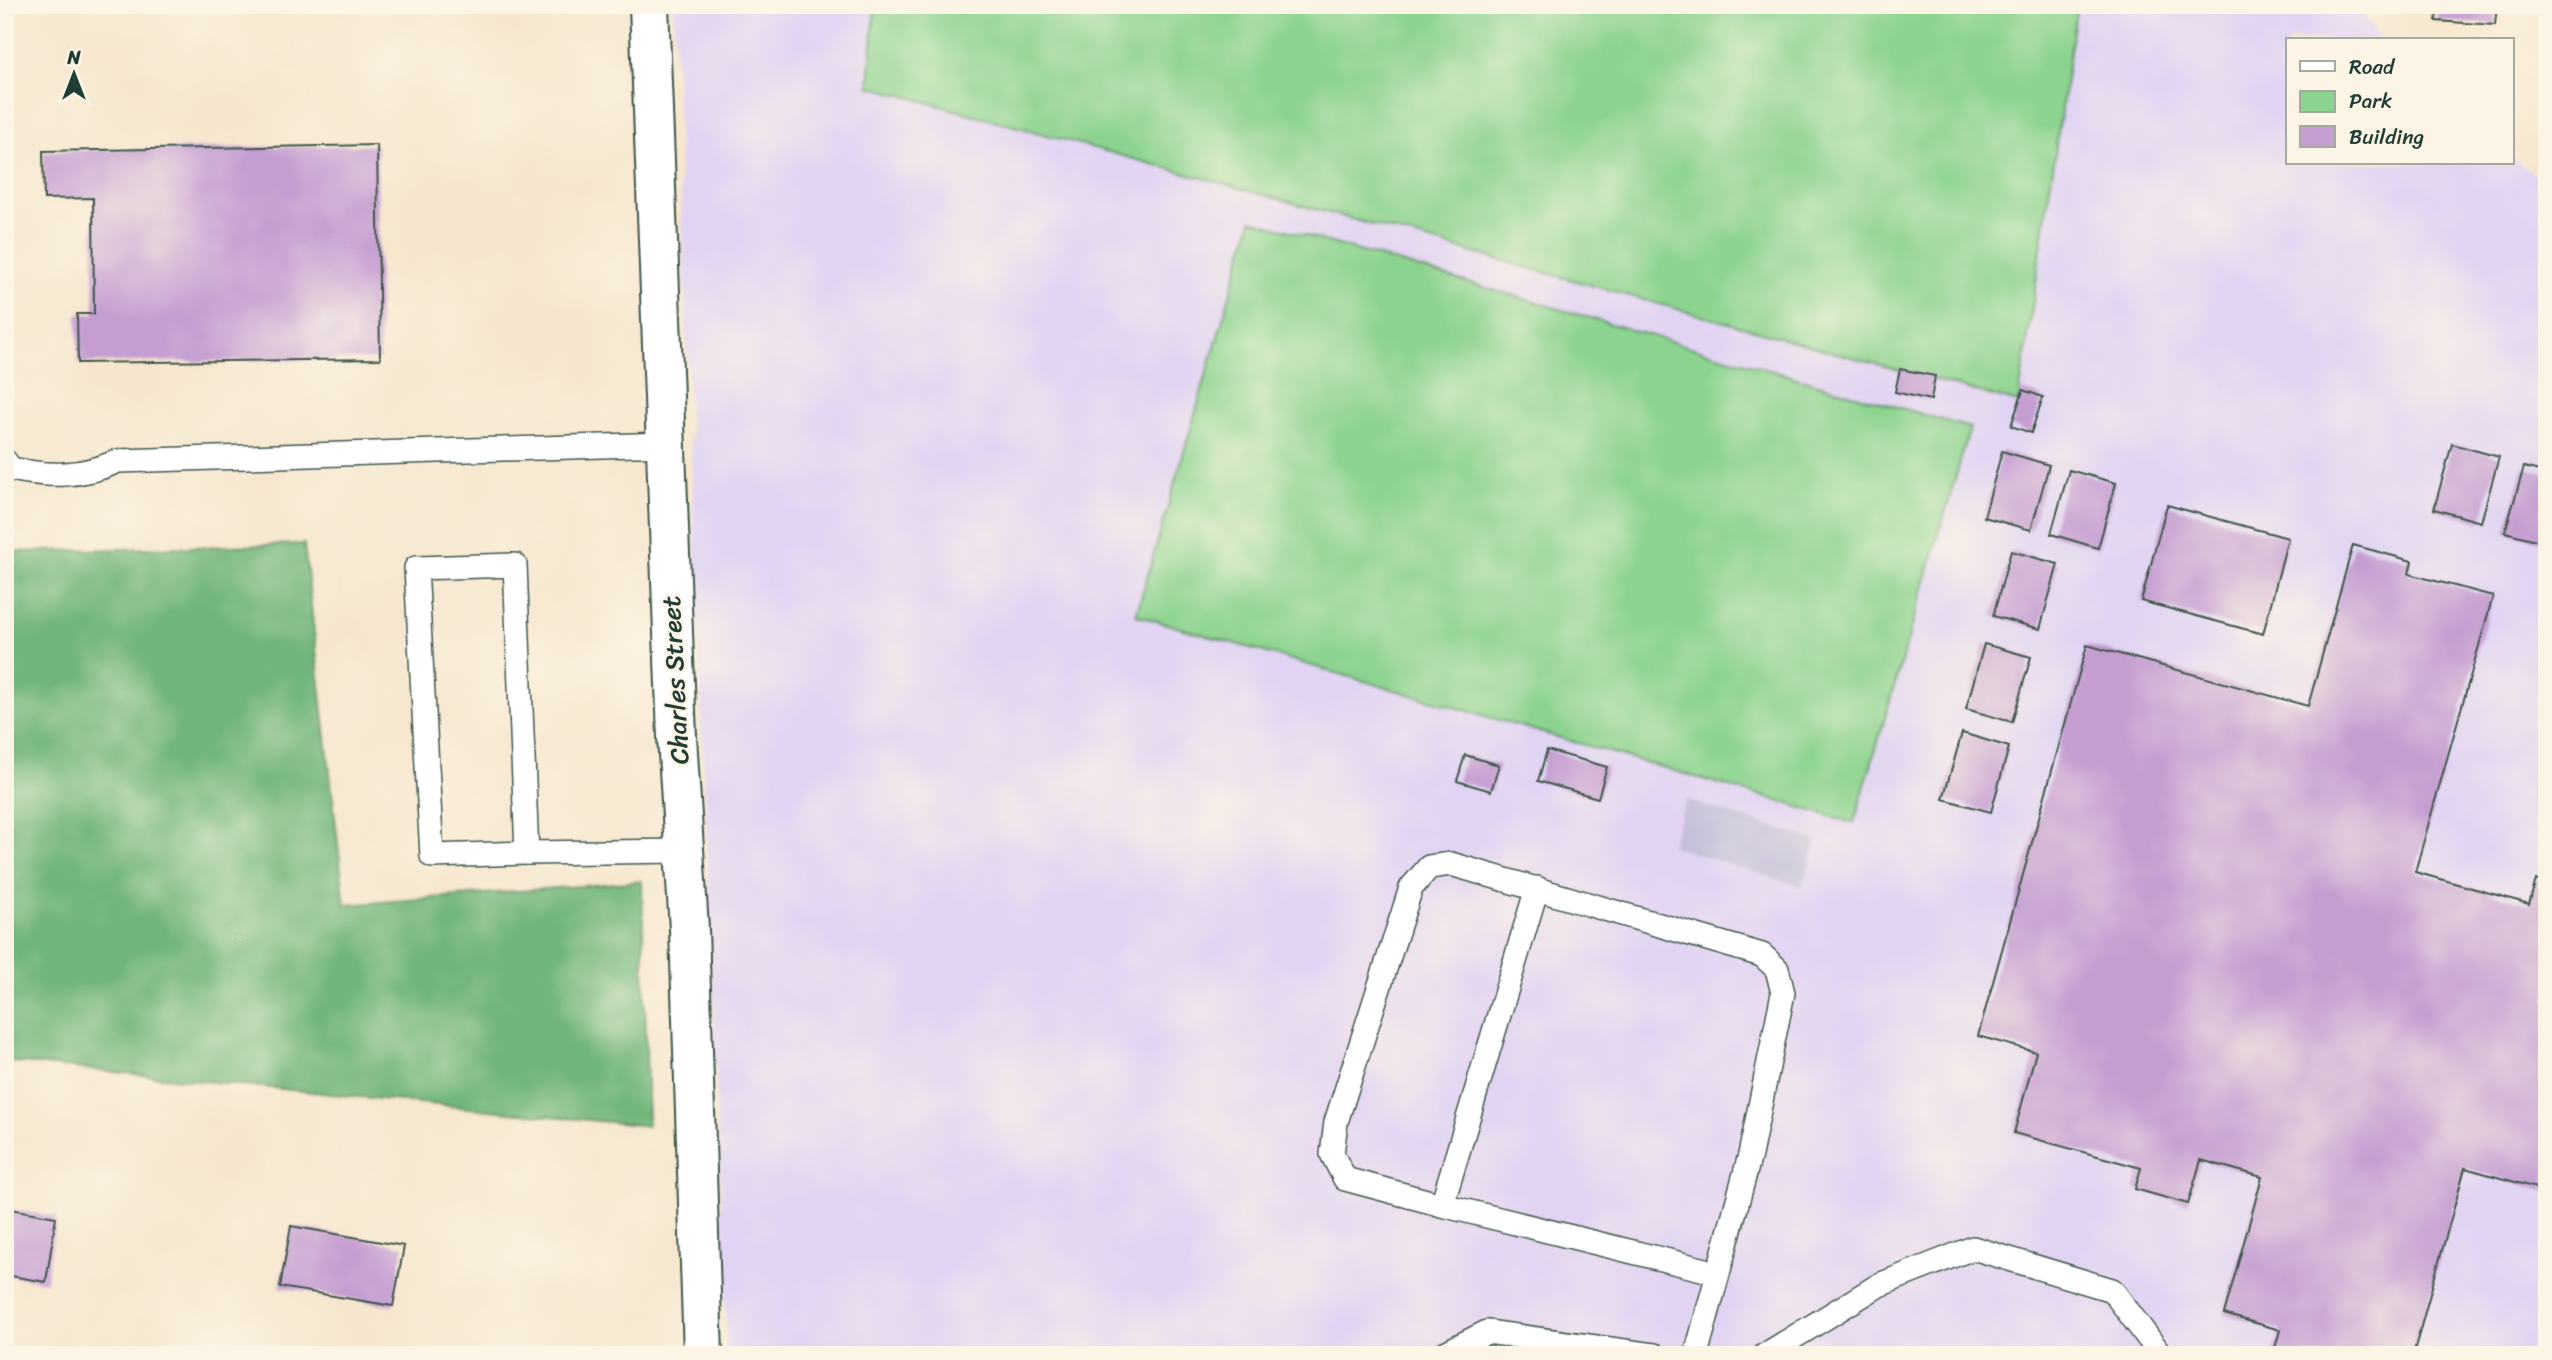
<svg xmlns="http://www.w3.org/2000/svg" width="2552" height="1360" font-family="Sriracha,sans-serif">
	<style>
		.built { fill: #e1d4f3 }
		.industrial { fill: #c5c0da }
		.green { fill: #8bd38e; stroke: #558861; stroke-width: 2 }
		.forest { fill: #70b579; stroke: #487956; stroke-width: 2 }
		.building { fill: #c49ed1 }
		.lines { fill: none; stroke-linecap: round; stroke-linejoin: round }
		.service-casing { stroke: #3f564b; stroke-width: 26 }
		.tertiary-casing { stroke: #3f564b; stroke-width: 42 }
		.service { stroke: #fff; stroke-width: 23 }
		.tertiary { stroke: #fff; stroke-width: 38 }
		.labels { text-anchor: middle; stroke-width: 5; stroke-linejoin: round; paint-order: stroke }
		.street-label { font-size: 26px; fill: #1f3d34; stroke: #fcf5e5 }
	</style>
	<rect width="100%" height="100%" fill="#fcf5e5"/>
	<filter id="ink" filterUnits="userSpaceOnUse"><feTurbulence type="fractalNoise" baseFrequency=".0143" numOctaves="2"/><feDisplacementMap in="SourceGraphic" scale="14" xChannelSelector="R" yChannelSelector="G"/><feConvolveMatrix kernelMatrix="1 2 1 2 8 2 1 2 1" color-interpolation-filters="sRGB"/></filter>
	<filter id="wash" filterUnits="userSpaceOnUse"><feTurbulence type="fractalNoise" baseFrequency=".00686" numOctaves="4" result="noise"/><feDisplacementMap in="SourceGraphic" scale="28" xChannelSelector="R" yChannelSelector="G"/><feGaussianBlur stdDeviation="1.57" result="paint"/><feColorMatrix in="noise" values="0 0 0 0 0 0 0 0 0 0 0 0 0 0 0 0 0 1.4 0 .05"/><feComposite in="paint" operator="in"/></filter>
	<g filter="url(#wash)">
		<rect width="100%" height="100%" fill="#f6e6cd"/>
		<path class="built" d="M673 5H2354L2383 40H2288V163H2512V158L2547 183V1355H727Z"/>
		<path class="industrial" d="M1686 800 1817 841 1802 887 1671 846Z"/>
		<g class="green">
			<path d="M875 5H2077L2018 403 869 86Z"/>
			<path d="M1252 220 1970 428 1854 823 1136 615Z"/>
		</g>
		<path class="forest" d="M304 544 345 905 642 881 648 1126 5 1061V552Z"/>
		<g id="blocks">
			<g class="building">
				<path d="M2438 5H2497L2495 25 2436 21Z"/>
				<path d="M377 145 380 359 78 363 77 314H94L93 198 44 199 43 151Z"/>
				<path d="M1900 369 1935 376 1931 400 1895 392Z"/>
				<path d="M2023 390 2043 397 2031 433 2011 426Z"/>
				<path d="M2452 444 2499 457 2481 522 2434 509Z"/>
				<path d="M2002 451 2049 465 2031 530 1984 517Z"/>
				<path d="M2524 467 2547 473V543L2505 532Z"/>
				<path d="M2069 470 2116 483 2098 548 2051 534Z"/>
				<path d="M2167 505 2288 538 2263 634 2141 601Z"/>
				<path d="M2353 545 2412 561 2409 574 2493 596 2415 872 2529 904 2536 880 2547 884V1191L2465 1168 2413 1355H2273L2280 1330 2224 1314 2262 1177 2201 1160 2188 1204 2135 1189 2141 1168 2014 1133 2036 1052 1978 1036 2087 645 2308 706Z"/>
				<path d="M2011 551 2058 564 2040 629 1993 616Z"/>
				<path d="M1984 644 2031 657 2012 722 1966 709Z"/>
				<path d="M1962 733 2009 747 1991 812 1943 799Z"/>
				<path d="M1547 750 1607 767 1598 798 1538 781Z"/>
				<path d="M1465 755 1499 765 1491 791 1457 781Z"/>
				<path d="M5 1208 56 1217 46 1282 5 1275Z"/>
				<path d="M291 1226 404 1246 393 1306 280 1287Z"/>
			</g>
		</g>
	</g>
	<g filter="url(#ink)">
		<use href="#blocks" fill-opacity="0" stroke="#3f564b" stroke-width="2"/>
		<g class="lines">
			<g class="service-casing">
				<g id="service">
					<path d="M5 461 11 469C49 477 82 477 118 461L666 444"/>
					<path d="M515 565 527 853 432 856 416 568Z"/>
					<path d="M527 853 684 851"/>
					<path d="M1537 888 1442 1205 1718 1273"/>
					<path d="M1442 1205 1345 1179 1332 1154 1336 1122 1411 888 1429 867 1451 864 1762 955 1777 969 1783 993 1750 1155 1696 1355"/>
					<path d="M1441 1355 1487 1332 1654 1355"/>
					<path d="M1765 1355 1879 1285 1973 1248 2112 1290 2161 1355"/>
				</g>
			</g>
			<g class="tertiary-casing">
				<path id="tertiary" d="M649 5 677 737 689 929 703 1355"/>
			</g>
			<use href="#service" class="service"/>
			<use href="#tertiary" class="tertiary"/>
		</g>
	</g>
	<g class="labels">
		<g class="street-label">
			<text transform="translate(675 680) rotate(-93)" y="9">Charles Street</text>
		</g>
	</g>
	<rect width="2552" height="1360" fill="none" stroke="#fcf5e5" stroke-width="28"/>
	<rect x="2286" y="38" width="228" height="126" fill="#fcf5e5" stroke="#a4ab9e" stroke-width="2"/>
	<rect x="2300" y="61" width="35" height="10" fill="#ffffff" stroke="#a4ab9e" stroke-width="2"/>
	<text x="2349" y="74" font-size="21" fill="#1f3d34">Road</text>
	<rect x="2300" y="91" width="35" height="21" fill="#8bd38e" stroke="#a4ab9e" stroke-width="2"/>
	<text x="2349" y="108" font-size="21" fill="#1f3d34">Park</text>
	<rect x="2300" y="126" width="35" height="21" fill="#c49ed1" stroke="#a4ab9e" stroke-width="2"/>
	<text x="2349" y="144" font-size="21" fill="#1f3d34">Building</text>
	<g transform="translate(74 74)" stroke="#fcf5e5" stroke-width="5" paint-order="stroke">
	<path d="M0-5L12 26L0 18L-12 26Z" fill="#1f3d34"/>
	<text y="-10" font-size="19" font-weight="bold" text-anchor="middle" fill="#1f3d34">N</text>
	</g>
</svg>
